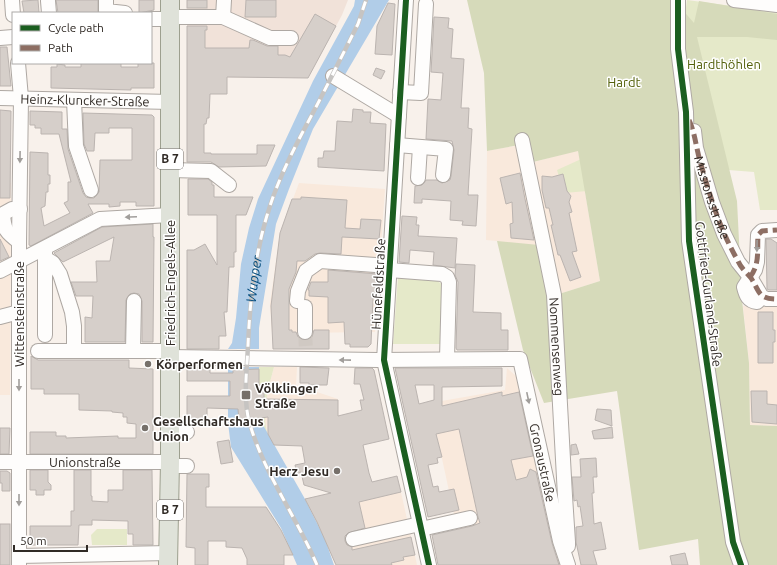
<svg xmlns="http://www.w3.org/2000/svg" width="777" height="565" font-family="Ubuntu,sans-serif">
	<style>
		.built { fill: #f9e9dc }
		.industrial { fill: #f1e2d9 }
		.green { fill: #e5e9c9 }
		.forest { fill: #d6daba }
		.water { fill: #b1cde8 }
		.pier { fill: #f8f1eb }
		.building { fill: #d6cfca; stroke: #bbb4b0; fill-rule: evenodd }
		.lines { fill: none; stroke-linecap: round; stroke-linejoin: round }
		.minor-tunnel { stroke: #d0c9c3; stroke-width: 14; stroke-dasharray: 14 7; stroke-linecap: butt }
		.minor-casing { stroke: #aea8a3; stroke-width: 16 }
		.major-casing { stroke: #9da08f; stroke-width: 20 }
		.minor { stroke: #fefdfc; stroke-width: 14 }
		.major { stroke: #dfe2d9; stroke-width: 18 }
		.rail-casing { stroke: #c6c4c2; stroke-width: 4.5 }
		.rail { stroke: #fff; stroke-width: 3; stroke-dasharray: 9; stroke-linecap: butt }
		.quiet { stroke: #8d6e63; stroke-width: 5; stroke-dasharray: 10 5; stroke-linecap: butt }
		.cycleway-casing { stroke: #fff; stroke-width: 8 }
		.cycleway { stroke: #1b5e20; stroke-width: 6 }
		.oneway { fill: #a19e9b }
		.poi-dot { fill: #76706a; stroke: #fff; stroke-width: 1.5 }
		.labels { text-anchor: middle; stroke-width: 3; stroke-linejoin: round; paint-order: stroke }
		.shield { fill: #fff; stroke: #6e6a66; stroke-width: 1 }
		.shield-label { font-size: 12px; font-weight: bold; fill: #302a25 }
		.park-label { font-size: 13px; fill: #525f09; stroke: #fff }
		.street-label { font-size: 13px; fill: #302a25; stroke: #fff }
		.poi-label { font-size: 13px; font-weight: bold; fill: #302a25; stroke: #fff; text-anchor: start }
		.water-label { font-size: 14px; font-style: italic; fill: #064e7f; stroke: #fff }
	</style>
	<rect width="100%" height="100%" fill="#f8f1eb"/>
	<g class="built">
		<path d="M531 143 534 162 578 150 600 281 559 294 497 241 486 240 487 151Z"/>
		<path d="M0 183H11L10 395H0Z"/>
		<path d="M299 183 385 189 375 332 293 333 272 332 270 304 280 233Z"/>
		<path d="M777 305V426L750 425 749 363 743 306Z"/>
		<path d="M274 367H297L296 385 338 399V446L273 445 268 435 264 419 266 398Z"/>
		<path d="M507 368 516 376 560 565H465L430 403 505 390Z"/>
		<path d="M356 487 359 501 401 492 417 565H336L305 499Z"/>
	</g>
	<path class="industrial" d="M187 0H348L342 15 308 78 187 77Z"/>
	<g class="green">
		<path d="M687 0 777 12V210H760L754 172 690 167 599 190 564 193 557 170 590 155 683 29Z"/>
		<path d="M398 277 436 280 443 285V344H393Z"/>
		<path d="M259 367H274C268 390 261 412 268 435 256 414 259 391 259 367Z"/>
		<path d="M97 529H127V545H92L91 535Z"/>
	</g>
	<path class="forest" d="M467 0H674L694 23 699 1 777 14V40L747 37H697L737 201 742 300 749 363 750 425 777 426V565H700L698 539 639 550 617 391 544 403 523 350 497 241 539 245 559 294 600 281 578 151 533 162 530 143 487 151 484 73Z"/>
	<path class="water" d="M355 0H389L313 129 289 189 276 224 259 328V411L263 425 305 499 325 539 334 565H297L281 528 231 447 228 423V349L232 343 236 318 241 264 249 228 258 199 313 81 354 6Z"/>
	<rect class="pier" x="228" y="349" width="33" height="18"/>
	<g class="building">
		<path d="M38 0 39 13H24L22 1Z"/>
		<path d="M56 0H98V13H58Z"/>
		<path d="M139 0H154V10L139 13Z"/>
		<rect x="187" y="0" width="20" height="8"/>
		<path d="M246 0H276V17H245Z"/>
		<path d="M388 3 395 4 392 55 375 54 377 26Z"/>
		<path d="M315 14 336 26 308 78 227 77V94H210L209 118H207L206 124H204V153H211V154H257V145H275L266 166 219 167 211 162H187V26H207V30H205V48H249L250 40H253L267 46H278V55H285L290 57Z"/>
		<path d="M434 17 449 18 448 28 453 29 451 58 464 59 461 108H469L468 128 472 129 468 195H478L476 226 462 225 463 221 450 220 451 201 422 199V203H414L415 186 422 185 426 180H437L442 183 450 180 451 176 454 150 452 141 426 139 428 99 441 100 443 73 431 72Z"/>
		<path d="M0 47H7L11 86H0Z"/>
		<path d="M81 63H121V67H138V63H154V88H131V90L51 88V67H57V64L65 65V67H81Z"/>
		<path d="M376 68 385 71 381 79 373 75Z"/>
		<path d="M353 109 363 110V112H371L370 123 386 124 384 171 318 167V158H323L324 151H335L337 121 352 122Z"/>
		<path d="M0 110 11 111 10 198H0Z"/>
		<path d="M30 111 62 112V129H67L68 149 83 193 86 197 90 198H94L99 192 100 160H132V128H109V133H95L94 151H87L84 144 83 113 152 115 154 117V206H136V202H120V206L109 207V204H88L93 213 31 246 29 245 30 152 48 153V175H50V184H48V192H46L45 206 41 208 44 226 70 213 64 203 68 201V182H71L59 134H41V128H35V125H30Z"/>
		<path d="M520 173 525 199 534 240 511 238 510 224 513 223 512 202 506 204 500 178Z"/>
		<path d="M563 174 567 191 571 196 569 202 572 212 569 213 577 251 572 252 581 277 570 281 560 255H558L551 225H553L549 208H546L542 190V176L552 177Z"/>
		<path d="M188 179H208L212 182V185H214V197H253L246 215H236V252H234V267H229L227 312H224L226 336H219V349H187V250H194L205 244 217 265V215H188Z"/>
		<path d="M301 197 347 200 345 228 360 229 361 219 381 220 379 239 342 237 341 254 320 253 315 254 305 261H297L296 272 289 289V330H292V332H296L298 337 305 340H309L312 337 314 330H329V349H273L271 306 280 233 292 199H301Z"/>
		<path d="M402 216 417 217 416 225H419L418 236 457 238 455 268 433 265 434 252 410 250 409 263 399 262Z"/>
		<path d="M153 224V237H154L153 342H142V301L139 294 134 293 130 294 126 300 125 342H85V317L92 318 93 296H76L71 282H97L96 261H110L114 237 63 262 54 253 102 227Z"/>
		<path d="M0 239 9 257 0 261Z"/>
		<path d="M766 239H771L777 243V290H769L767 289Z"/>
		<path d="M456 264 475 265 473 312 501 313V330H508V350H457L456 348 458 282 455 275Z"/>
		<path d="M328 270 378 274 375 298H373L371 344 368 347H350V344H345L344 322 328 323V297L309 296V290H308L311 282H328Z"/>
		<path d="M758 312H773V330H775V342H773V363H758Z"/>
		<path d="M31 356 38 360H129V368L153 369V454H30V432H56V436H66V438L118 436V438H136V424L127 423V417H123V413L112 412V411L79 410V394H44V389H31Z"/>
		<path d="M187 367H210V373H233V370L259 369V385H264V399L338 400V416L362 410 360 400H364L360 384H354L355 368H372L374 370 389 439 363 445 369 473 372 482 397 476 401 492 359 502 365 528 348 533 345 536V541L347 545 352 547V550L411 537 415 555 403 557 404 560 391 563 392 565H336L317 522 305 499 331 493 304 485 301 472 297 474 295 465 305 463 302 446 274 445 268 434V417L239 421 238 409 207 408V416H205V424L191 425 187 424V396H230V381H187Z"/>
		<path d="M300 367 329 368 327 385H309V383H300Z"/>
		<path d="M395 368H502V386L442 387V406L502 392V396L519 392 533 456 511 460 516 480 527 477 530 469 536 472 552 543 559 565H438L432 535 472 526 480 523 478 517 459 429 436 434 442 457 437 458 438 463 428 465 433 487 438 486 439 492 454 489 459 510 428 517ZM415 385H434V400L419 404Z"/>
		<path d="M751 391H767V404L777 405V424L752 422Z"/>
		<path d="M597 409 611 410 612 426 595 420Z"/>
		<path d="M612 427 613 438 594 439 592 431Z"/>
		<path d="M0 428H10L9 454H0Z"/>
		<path d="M229 440 233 462 221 464 217 442Z"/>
		<path d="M576 444 579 454 571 455V445Z"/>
		<path d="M596 458 597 477H593L594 493H592L594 524 601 522 606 549 593 551 597 565H581L576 542V527L583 526 580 506 578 507 577 500 574 501 572 477H581L580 459Z"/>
		<path d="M30 470H48V482L51 485V490H44V495H36V490H30Z"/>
		<path d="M74 470H91V496H92V501L108 502V490H123V470H152L153 545H133V534H128V521L92 520V525H79L78 545H30V526H71V511H74Z"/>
		<path d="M0 471H7L10 473V491H2V483H0Z"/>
		<path d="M187 474H209V487H206V507H266L281 530 293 555H284V565H247V559L242 548 226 547V541H208V565H195V548L186 547Z"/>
		<rect x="0" y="524" width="10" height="41"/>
		<path d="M685 553 688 565H672L670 556Z"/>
	</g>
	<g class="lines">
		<path class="minor-tunnel" d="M305 332 306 349"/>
		<g class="minor-casing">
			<g id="minor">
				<path d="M12 0 13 15"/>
				<path d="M106 0V11L125 13"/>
				<path d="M406 0 384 360 429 565"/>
				<path d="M678 0V49L686 112 689 241 733 542 741 565"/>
				<path d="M734 0 777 5"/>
				<path d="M48 1 49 13"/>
				<path d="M170 17H223L224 0"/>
				<path d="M223 17 270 38H291"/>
				<path d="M151 19H170"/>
				<path d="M0 38 13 37"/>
				<path d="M18 63 21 98 19 242V565"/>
				<path d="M333 76 399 116"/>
				<path d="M400 92 421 93 426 4"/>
				<path id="s1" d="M0 98 170 102"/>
				<path d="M74 100 76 146 91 190"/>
				<path d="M694 131 696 148 712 202 724 234 738 262 750 277 762 297 767 299H777"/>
				<path id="s2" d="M522 140 554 295 565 496 568 542V546"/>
				<path d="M397 145 446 149 443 175"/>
				<path d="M170 170 211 171 229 185"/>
				<path d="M418 178 420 147"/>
				<path d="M19 242C6 232 4 230 3 214L12 209H20"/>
				<path d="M45 258 53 263 60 274 72 312 74 326V351"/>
				<path d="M389 270 442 274 447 277 449 282 447 359"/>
				<path d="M0 271 100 219 170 215"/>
				<path d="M762 297 757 302C748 301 746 295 744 287L755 270 757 262 758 235 762 231 777 230"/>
				<path d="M297 301 298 291 306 271 320 261 389 266"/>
				<path d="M0 317 19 312"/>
				<path d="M305 332V307"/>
				<path d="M45 335V251"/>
				<path d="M38 351H170"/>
				<path d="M133 351 134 301"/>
				<path id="s3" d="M170 357 378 360 520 359 560 541 568 565"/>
				<path d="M170 433 187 432"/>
				<path id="s4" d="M0 462H170"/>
				<path d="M170 466H187"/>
				<path d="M421 529 470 518"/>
				<path d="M353 539 420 524"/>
				<path d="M19 556 169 553"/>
			</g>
		</g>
		<g class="major-casing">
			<path id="major" d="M168 565 170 462V0"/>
		</g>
		<use href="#minor" class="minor"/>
		<use href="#major" class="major"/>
		<g class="rail-casing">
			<g id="rail">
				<path id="s5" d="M317 565C296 516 263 472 249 421 243 397 247 370 248 345 250 298 255 251 270 206 281 172 299 139 316 107 330 80 344 52 358 24L366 0"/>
			</g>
		</g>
		<use href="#rail" class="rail"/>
		<g class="quiet">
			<path id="s6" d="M689 120C695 133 696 147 700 161 710 196 720 230 738 261 741 268 747 273 751 278 760 292 758 299 777 299"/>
			<path d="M750 277C760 264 757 251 758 235L762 231 777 230"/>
		</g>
		<g class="cycleway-casing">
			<g id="cycleway">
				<path d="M406 0 384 360 429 565"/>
				<path d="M678 0V49L686 112 689 241 733 542 741 565"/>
			</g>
		</g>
		<use href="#cycleway" class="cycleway"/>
	</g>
	<defs><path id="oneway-solid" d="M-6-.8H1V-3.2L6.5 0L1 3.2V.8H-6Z"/></defs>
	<g class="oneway">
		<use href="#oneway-solid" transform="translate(20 157) rotate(91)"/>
		<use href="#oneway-solid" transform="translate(131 217) rotate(177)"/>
		<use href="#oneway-solid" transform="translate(757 246) rotate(91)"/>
		<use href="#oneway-solid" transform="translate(345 360) rotate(-179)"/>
		<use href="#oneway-solid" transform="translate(19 385) rotate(90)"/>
		<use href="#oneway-solid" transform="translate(528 398) rotate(78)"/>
		<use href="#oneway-solid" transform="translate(19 500) rotate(90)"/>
	</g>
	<g class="poi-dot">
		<circle cx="148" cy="364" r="4"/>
		<rect x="241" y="390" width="10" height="10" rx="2"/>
		<circle cx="145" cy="428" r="4"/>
		<circle cx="337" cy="471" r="4"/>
	</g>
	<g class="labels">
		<g class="shield">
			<rect x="157" y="149" width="26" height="20" rx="3"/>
			<rect x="157" y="500" width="26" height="20" rx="3"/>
		</g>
		<g class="shield-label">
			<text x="170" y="163">B 7</text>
			<text x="170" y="514">B 7</text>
		</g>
		<g class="park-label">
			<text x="724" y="69">Hardthöhlen</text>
			<text x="624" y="87">Hardt</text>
		</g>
		<g class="street-label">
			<text dy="5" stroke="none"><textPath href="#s1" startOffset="85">Heinz-Kluncker-Straße</textPath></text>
			<text dy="5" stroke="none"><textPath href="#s6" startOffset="81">Missionsstraße</textPath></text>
			<text transform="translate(170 283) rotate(-90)" y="5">Friedrich-Engels-Allee</text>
			<text transform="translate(378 284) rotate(-87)" y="5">Hünefeldstraße</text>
			<text transform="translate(709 294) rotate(83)" y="5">Gottfried-Gurland-Straße</text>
			<text transform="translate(19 314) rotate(-90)" y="5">Wittensteinstraße</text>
			<text dy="5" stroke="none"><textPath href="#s2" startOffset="210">Nommensenweg</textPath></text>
			<text dy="5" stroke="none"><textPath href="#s4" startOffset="85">Unionstraße</textPath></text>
			<text dy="5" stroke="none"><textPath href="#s3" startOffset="456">Gronaustraße</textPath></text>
		</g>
		<g class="poi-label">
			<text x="156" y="369">Körperformen</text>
			<text x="255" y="393">Völklinger<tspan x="255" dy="15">Straße</tspan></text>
			<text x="153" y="426">Gesellschaftshaus<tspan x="153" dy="15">Union</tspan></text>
			<text x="329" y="476" text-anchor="end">Herz Jesu</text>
		</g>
		<g class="water-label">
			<text dy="5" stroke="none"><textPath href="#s5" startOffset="302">Wupper</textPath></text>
		</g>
	</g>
	<rect x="12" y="12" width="140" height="52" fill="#ffffff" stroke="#acaaa8"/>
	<rect x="20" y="25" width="20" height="6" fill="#1b5e20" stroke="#acaaa8"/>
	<text x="48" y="32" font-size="12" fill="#302a25">Cycle path</text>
	<rect x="20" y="45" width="20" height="6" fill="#8d6e63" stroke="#acaaa8"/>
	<text x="48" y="52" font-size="12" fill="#302a25">Path</text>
	<path d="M14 545v6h73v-6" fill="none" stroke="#302a25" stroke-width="2"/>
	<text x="20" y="545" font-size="12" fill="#302a25" stroke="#ffffff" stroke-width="3" paint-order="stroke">50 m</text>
</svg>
